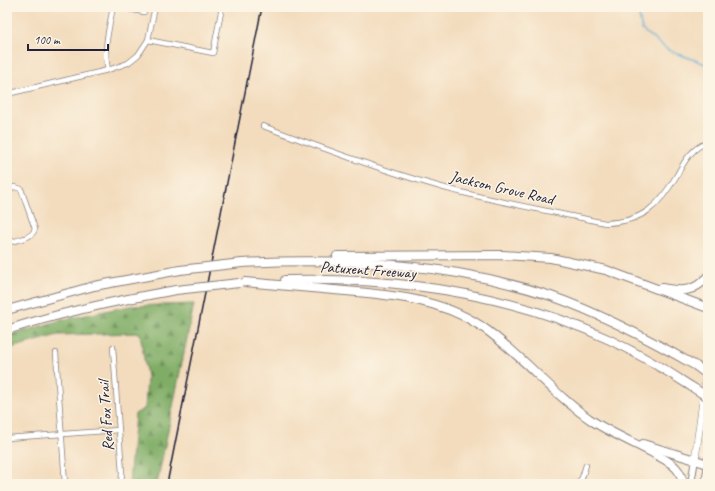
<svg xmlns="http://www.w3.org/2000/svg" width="715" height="491" font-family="Caveat,sans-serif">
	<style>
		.forest { fill: url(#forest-firs); stroke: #516850 }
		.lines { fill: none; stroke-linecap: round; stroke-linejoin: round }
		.stream { stroke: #58abd3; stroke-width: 1.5 }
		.street-casing { stroke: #8a7f7c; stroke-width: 6 }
		.secondary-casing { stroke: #8a7f7c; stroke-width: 8 }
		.primary-casing { stroke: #8a7f7c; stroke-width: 8 }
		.highway-casing { stroke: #8a7f7c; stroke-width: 10 }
		.street { stroke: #fff; stroke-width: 4.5 }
		.secondary { stroke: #fff; stroke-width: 6 }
		.primary { stroke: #fff; stroke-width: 7 }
		.highway { stroke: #fff; stroke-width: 8 }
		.rail { stroke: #22223b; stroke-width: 1.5 }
		.highway-bridge-casing { stroke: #8a7f7c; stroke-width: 10; stroke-linecap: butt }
		.highway-bridge { stroke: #fff; stroke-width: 8 }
		.labels { text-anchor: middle; stroke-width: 3; stroke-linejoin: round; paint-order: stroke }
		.street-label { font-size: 16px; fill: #22223b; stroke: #fcf5e5 }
	</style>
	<defs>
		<pattern id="forest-firs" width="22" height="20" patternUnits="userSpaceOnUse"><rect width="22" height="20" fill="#80ad66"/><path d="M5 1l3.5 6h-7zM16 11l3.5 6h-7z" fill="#688c55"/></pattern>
	</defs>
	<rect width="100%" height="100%" fill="#fcf5e5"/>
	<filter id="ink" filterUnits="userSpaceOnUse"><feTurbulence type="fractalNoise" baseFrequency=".025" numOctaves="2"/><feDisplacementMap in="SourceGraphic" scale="8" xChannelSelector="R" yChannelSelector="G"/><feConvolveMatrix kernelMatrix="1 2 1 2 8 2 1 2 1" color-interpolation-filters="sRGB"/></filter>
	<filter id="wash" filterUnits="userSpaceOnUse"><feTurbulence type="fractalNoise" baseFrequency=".012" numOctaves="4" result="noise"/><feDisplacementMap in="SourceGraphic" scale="16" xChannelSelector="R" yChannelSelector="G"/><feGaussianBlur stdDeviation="0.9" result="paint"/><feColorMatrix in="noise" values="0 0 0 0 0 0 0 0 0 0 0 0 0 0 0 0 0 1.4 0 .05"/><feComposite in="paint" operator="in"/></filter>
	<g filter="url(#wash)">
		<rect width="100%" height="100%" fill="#f3dcbd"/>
		<path class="forest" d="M194 304 157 484H129L135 414 145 408 147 378 140 333 58 335 7 349V336L58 321 129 306Z"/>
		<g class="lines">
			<path class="stream" d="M637 7 642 30 668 50 708 65"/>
		</g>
	</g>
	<g filter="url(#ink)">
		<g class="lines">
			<g class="street-casing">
				<g id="street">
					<path d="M118 7 144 12"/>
					<path d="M148 40 213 53 222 7"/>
					<path d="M108 70C103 47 109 29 113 7"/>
					<path d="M7 94 108 70 128 63 138 55 148 40 155 7"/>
					<path d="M263 126C322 148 381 170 441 187 495 202 550 211 605 223 643 222 659 206 677 175 685 160 692 148 708 142"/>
					<path d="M7 189 15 187 21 189 35 229C32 239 16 240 7 243"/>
					<path d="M113 347 122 473 121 484"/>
					<path d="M56 353 65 484"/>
					<path d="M7 438 119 430"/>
					<path d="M576 484 582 478 586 465"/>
				</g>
			</g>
			<g class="secondary-casing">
				<g id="secondary">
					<path d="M691 484 695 459"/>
					<path d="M705 484 708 464"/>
				</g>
			</g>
			<g class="primary-casing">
				<path id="primary" d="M695 459 708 364"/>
			</g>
			<g class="highway-casing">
				<g id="highway">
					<path d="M337 256 502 255 551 258 606 270 708 308"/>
					<path d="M242 263C346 258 452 263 551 296 602 314 649 339 696 366"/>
					<path d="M285 280C396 277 509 293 610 340 639 354 666 370 692 387"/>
					<path d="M245 282C279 285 312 288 345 291 392 295 440 299 481 326 522 354 553 395 594 422 613 434 634 443 653 453 661 458 670 461 676 468 680 472 682 478 683 484"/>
					<path d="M662 288C682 292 695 292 708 276"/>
					<path d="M7 310 94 286 180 270"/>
					<path d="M7 330C62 312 119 300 176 290"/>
					<path d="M643 444 708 464"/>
				</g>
			</g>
			<use href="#street" class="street"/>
			<use href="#secondary" class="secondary"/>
			<use href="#primary" class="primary"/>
			<use href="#highway" class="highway"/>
			<path class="rail" d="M167 484 262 7"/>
			<g class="highway-bridge-casing">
				<g id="highway-bridge">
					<path d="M180 270 242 263"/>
					<path d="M176 290 239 283"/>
					<path d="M696 366 708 375"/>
					<path d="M692 387 708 397"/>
				</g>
			</g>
			<use href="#highway-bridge" class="highway-bridge"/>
		</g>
	</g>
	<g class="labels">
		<g class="street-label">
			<text transform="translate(502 187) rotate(13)" y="6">Jackson Grove Road</text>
			<text transform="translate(368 269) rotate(4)" y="6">Patuxent Freeway</text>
			<text transform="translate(105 416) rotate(-94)" y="6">Red Fox Trail</text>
		</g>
	</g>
	<rect width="715" height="491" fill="none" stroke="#fcf5e5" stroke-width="24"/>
	<path d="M28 44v6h80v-6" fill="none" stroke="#22223b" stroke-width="2"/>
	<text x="34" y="44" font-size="12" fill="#22223b" stroke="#fcf5e5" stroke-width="3" paint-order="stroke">100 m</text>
</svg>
